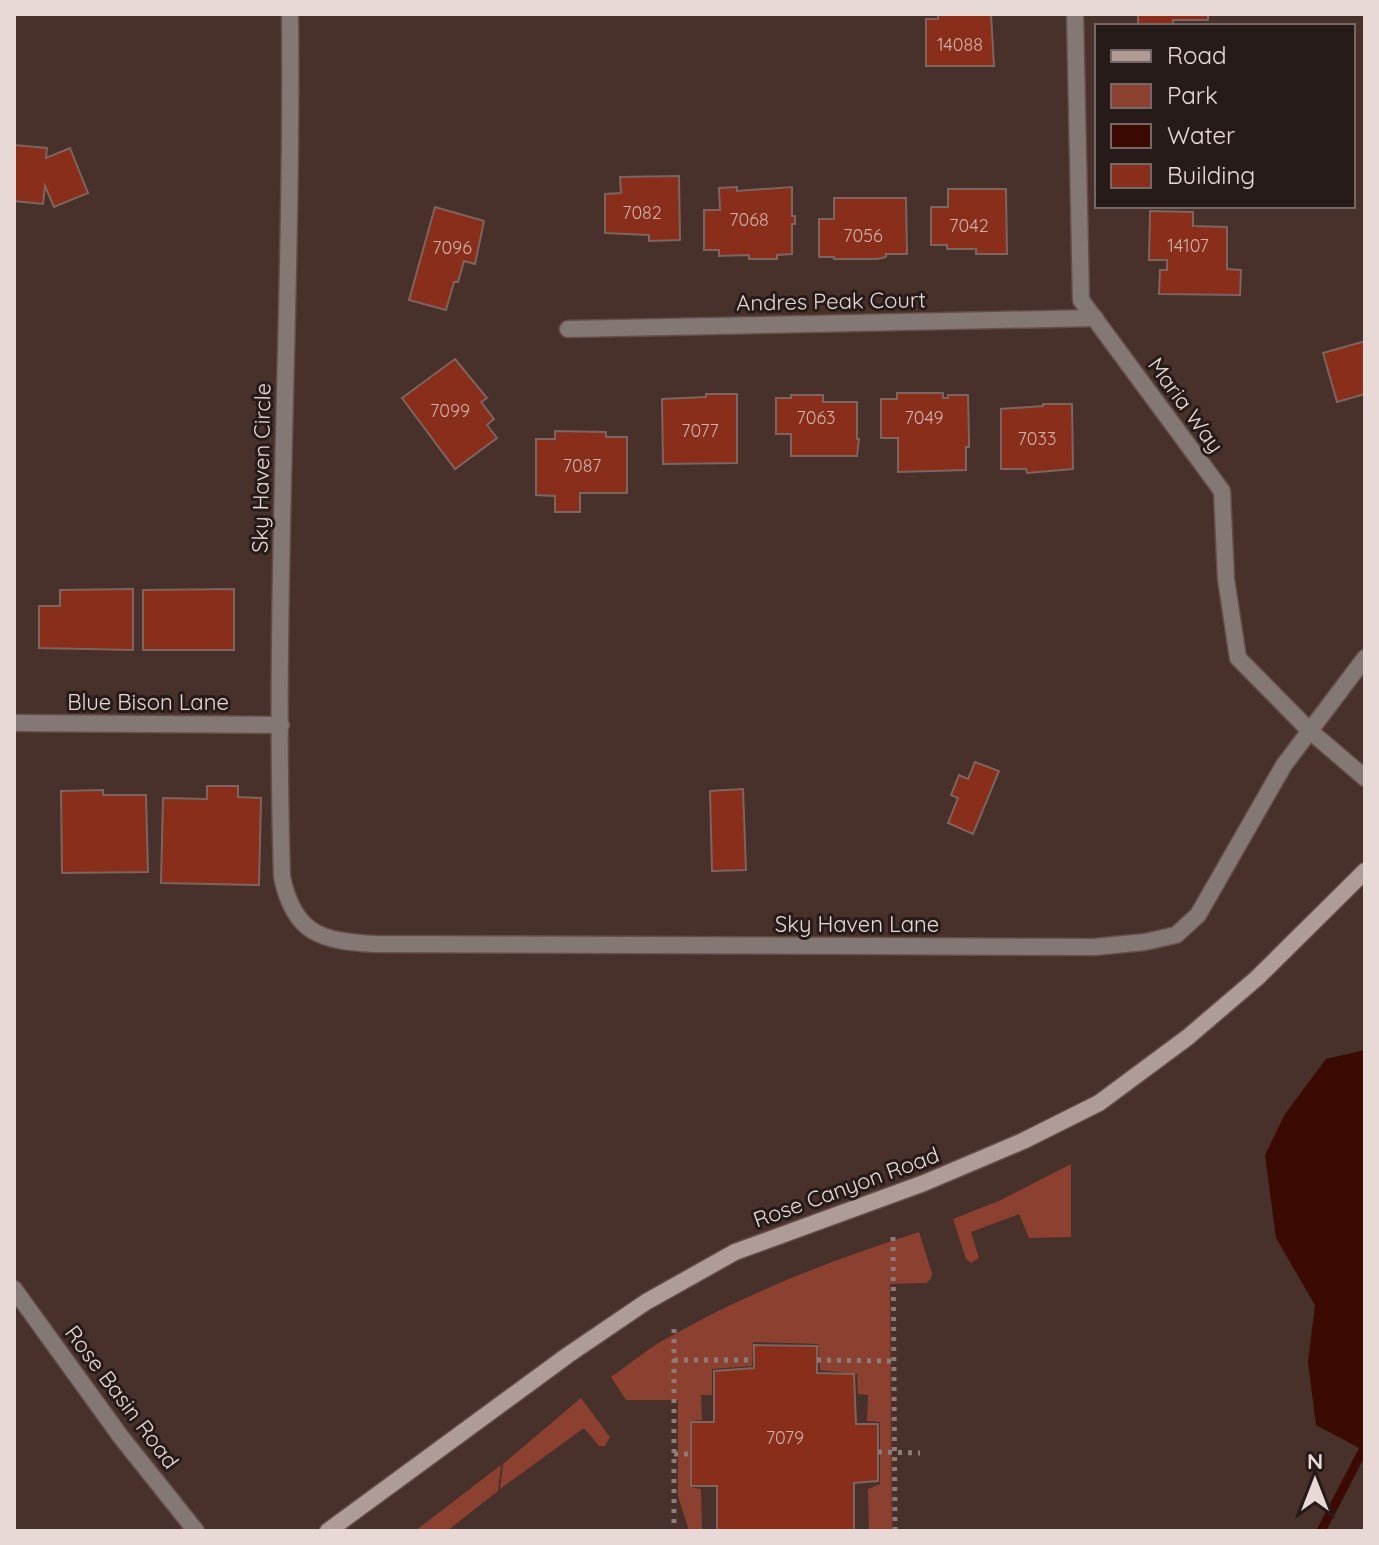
<svg xmlns="http://www.w3.org/2000/svg" width="1379" height="1545" font-family="Quicksand,sans-serif">
	<style>
		.green { fill: #8b4030 }
		.water { fill: #3a0a03 }
		.lines { fill: none; stroke-linecap: round; stroke-linejoin: round }
		.stream { stroke: #3a0a03; stroke-width: 9 }
		.building { fill: #882e1b; stroke: #7e645e; stroke-width: 2 }
		.street-casing { stroke: #654e4a; stroke-width: 19 }
		.secondary-casing { stroke: #654e4a; stroke-width: 19 }
		.path { stroke: #8f7b76; stroke-width: 5; stroke-dasharray: 4 6; stroke-linecap: butt }
		.street { stroke: #847875; stroke-width: 16 }
		.secondary { stroke: #b09c97; stroke-width: 16 }
		.labels { text-anchor: middle; stroke-width: 6; stroke-linejoin: round; paint-order: stroke }
		.number-label { font-size: 18px; fill: #d1aea7 }
		.street-label { font-size: 22px; fill: #e9d9d6; stroke: #261b19 }
	</style>
	<rect width="100%" height="100%" fill="#48302b"/>
	<g class="green">
		<path d="M1071 1164V1237L1029 1238 1019 1214 971 1232 979 1258 971 1263 966 1259 953 1219 1001 1200Z"/>
		<path d="M919 1232 932 1273 931 1279 926 1283 890 1284 892 1531H869L868 1489 880 1484V1422L867 1421 868 1395 858 1394 857 1374 820 1370 818 1344 753 1342 752 1366 712 1369V1395H701L702 1420 690 1421V1487L701 1489 702 1531H689L678 1496V1400H626L611 1377C631 1363 650 1347 671 1336 751 1291 832 1260 919 1232Z"/>
		<path d="M581 1398 610 1437 605 1446H599L584 1428 500 1489 503 1464Z"/>
		<path d="M501 1465 498 1491 447 1531H415Z"/>
	</g>
	<path class="water" d="M1365 1050V1450H1363L1316 1425 1308 1362 1315 1305 1276 1238 1265 1155 1285 1114 1326 1059Z"/>
	<g class="lines">
		<path class="stream" d="M1321 1531 1363 1450"/>
	</g>
	<g class="building">
		<path d="M938 14H991L994 66H926V19H938Z"/>
		<path d="M1138 14H1208V20H1173V26H1138Z"/>
		<path d="M14 145 47 148 46 158 70 148 88 193 54 207 45 186 43 204 14 201Z"/>
		<path d="M679 176 680 240 649 241V235L605 233V194L621 193 620 177Z"/>
		<path d="M737 187V191L792 187V216H795V224H792V254L777 255V259H749V255L719 256V250H704V210H720L719 188Z"/>
		<path d="M948 189H1006L1007 254H976V249H947V245H931V207H948Z"/>
		<path d="M834 198H906L907 254H886V257L877 259H834V257H819V219H834Z"/>
		<path d="M435 207 484 221 475 264 464 261 458 282H454L446 310 409 300Z"/>
		<path d="M1150 211 1193 212V226L1227 227V269L1241 270 1240 295 1159 294 1160 270H1167V260H1149Z"/>
		<path d="M1365 341V394L1337 402 1323 353Z"/>
		<path d="M455 359 487 398 481 402 494 419 487 425 497 438 455 469 402 398Z"/>
		<path d="M897 393H943V398H948V395H968L969 439V447H966V470L898 472V438H881V399H897Z"/>
		<path d="M706 394H737V463L663 464 662 399 706 397Z"/>
		<path d="M791 395H823V402H857V439H859L857 456H791V434H776V398H791Z"/>
		<path d="M1043 404H1072L1073 469 1027 473 1026 469H1001V409L1043 406Z"/>
		<path d="M555 431 606 432V437H627V493H580V512H555V496L536 495V439H555Z"/>
		<path d="M133 589V650L39 648V606H60V590Z"/>
		<path d="M234 589V650H143V590Z"/>
		<path d="M975 762 999 771 973 834 948 823 958 798 951 795 959 775 968 779Z"/>
		<path d="M207 786H238V797L261 798 259 885 161 883 163 798 207 799Z"/>
		<path d="M743 789 746 870 712 871 710 791Z"/>
		<path d="M103 790V795H146L148 872 62 873 61 791Z"/>
		<path d="M754 1345 817 1346V1373L854 1374 856 1424H878V1481L854 1483V1531H717V1486H691V1422H714V1371L754 1368Z"/>
	</g>
	<g class="lines">
		<g class="street-casing">
			<g id="street">
				<path d="M290 14C293 302 273 589 282 877 294 934 321 941 375 944L1094 947 1145 942 1176 935 1198 915 1284 765 1365 658"/>
				<path d="M1075 14 1081 300 1222 491 1226 579 1238 658 1309 730 1365 778"/>
				<path d="M568 329 1095 318"/>
				<path d="M14 723 281 725"/>
				<path d="M14 1289 121 1437 196 1531"/>
			</g>
		</g>
		<g class="secondary-casing">
			<path id="secondary" d="M328 1531 568 1355 646 1302 735 1252 924 1183 1023 1141 1099 1103 1188 1037 1257 978 1365 871"/>
		</g>
		<g class="path">
			<path d="M893 1237 895 1531"/>
			<path d="M674 1329V1531"/>
			<path d="M674 1360H754"/>
			<path d="M817 1360 894 1361"/>
			<path d="M878 1452 920 1453"/>
			<path d="M674 1454H691"/>
		</g>
		<use href="#street" class="street"/>
		<use href="#secondary" class="secondary"/>
	</g>
	<g class="labels">
		<g class="number-label">
			<text x="960" y="51">14088</text>
			<text x="642" y="219">7082</text>
			<text x="749" y="226">7068</text>
			<text x="969" y="232">7042</text>
			<text x="863" y="242">7056</text>
			<text x="1188" y="252">14107</text>
			<text x="452" y="254">7096</text>
			<text x="450" y="417">7099</text>
			<text x="816" y="424">7063</text>
			<text x="924" y="424">7049</text>
			<text x="700" y="437">7077</text>
			<text x="1037" y="445">7033</text>
			<text x="582" y="472">7087</text>
			<text x="785" y="1444">7079</text>
		</g>
		<g class="street-label">
			<text transform="translate(831 301) rotate(-1)" y="8">Andres Peak Court</text>
			<text transform="translate(1186 405) rotate(54)" y="8">Maria Way</text>
			<text transform="translate(261 468) rotate(-89)" y="8">Sky Haven Circle</text>
			<text x="148" y="710">Blue Bison Lane</text>
			<text x="857" y="932">Sky Haven Lane</text>
			<text transform="translate(846 1187) rotate(-20)" y="8">Rose Canyon Road</text>
			<text transform="translate(122 1397) rotate(53)" y="8">Rose Basin Road</text>
		</g>
	</g>
	<rect width="1379" height="1545" fill="none" stroke="#e9d9d6" stroke-width="32"/>
	<rect x="1095" y="24" width="260" height="184" fill="#261b19" stroke="#746765" stroke-width="2"/>
	<rect x="1111" y="50" width="40" height="12" fill="#b09c97" stroke="#746765" stroke-width="2"/>
	<text x="1167" y="64" font-size="24" fill="#e9d9d6">Road</text>
	<rect x="1111" y="84" width="40" height="24" fill="#8b4030" stroke="#746765" stroke-width="2"/>
	<text x="1167" y="104" font-size="24" fill="#e9d9d6">Park</text>
	<rect x="1111" y="124" width="40" height="24" fill="#3a0a03" stroke="#746765" stroke-width="2"/>
	<text x="1167" y="144" font-size="24" fill="#e9d9d6">Water</text>
	<rect x="1111" y="164" width="40" height="24" fill="#882e1b" stroke="#746765" stroke-width="2"/>
	<text x="1167" y="184" font-size="24" fill="#e9d9d6">Building</text>
	<g transform="translate(1315 1481)" stroke="#261b19" stroke-width="6" paint-order="stroke">
	<path d="M0-6L14 30L0 20L-14 30Z" fill="#e9d9d6"/>
	<text y="-12" font-size="22" font-weight="bold" text-anchor="middle" fill="#e9d9d6">N</text>
	</g>
</svg>
